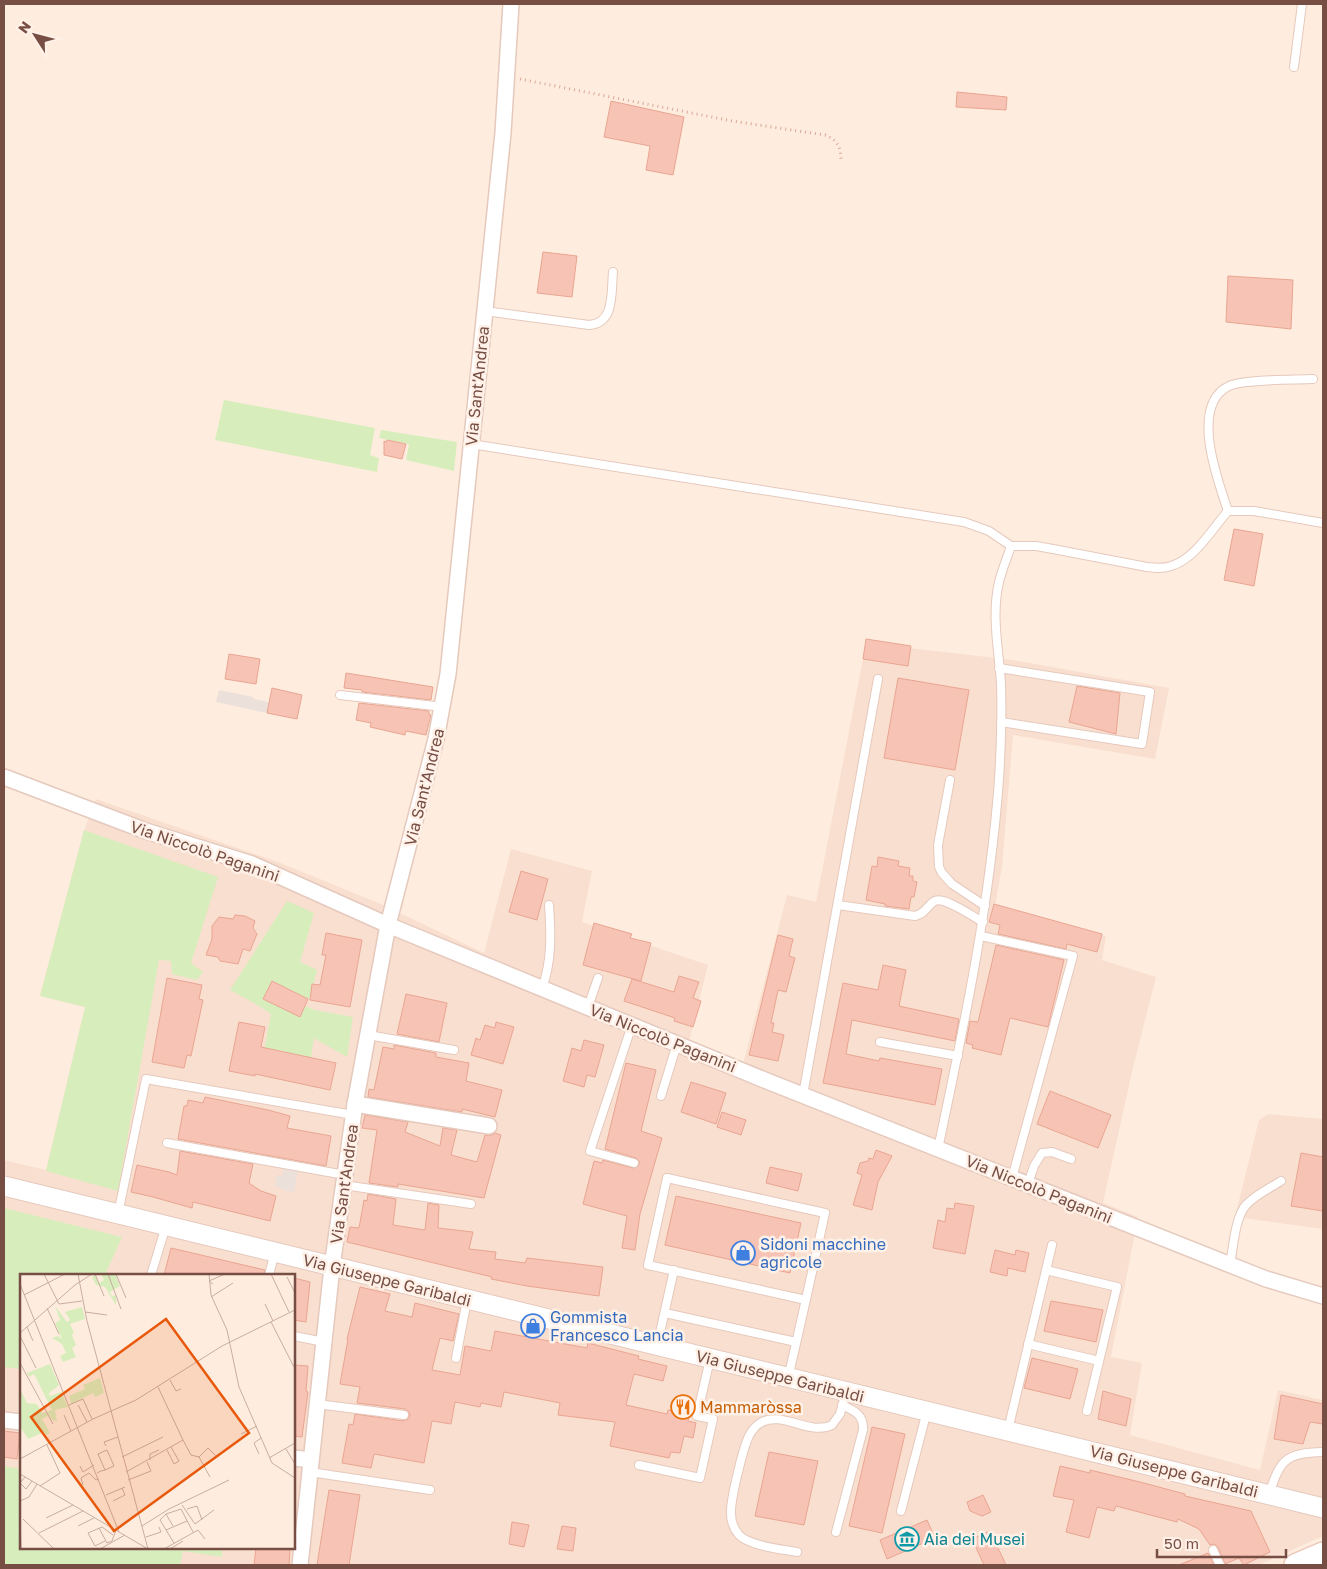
<svg xmlns="http://www.w3.org/2000/svg" width="1327" height="1569" font-family="'Golos Text',sans-serif">
	<style>
		.residential { fill: #f9dfcf; fill-rule: evenodd }
		.industrial { fill: #ece0db }
		.green { fill: #d8edbc }
		.building { fill: #f6c3b4; stroke: #eaa592 }
		.lines { fill: none; stroke-linecap: round; stroke-linejoin: round }
		.service-casing { stroke: #e5c9bd; stroke-width: 10 }
		.minor-casing { stroke: #e5c9bd; stroke-width: 18 }
		.tertiary-casing { stroke: #e5c9bd; stroke-width: 21 }
		.secondary-casing { stroke: #ebc8b9; stroke-width: 24 }
		.path { stroke: #dba697; stroke-width: 3; stroke-dasharray: 1 4; stroke-linecap: butt }
		.service { stroke: #fff; stroke-width: 8 }
		.minor { stroke: #fff; stroke-width: 15 }
		.tertiary { stroke: #fff; stroke-width: 19 }
		.secondary { stroke: #fff; stroke-width: 21 }
		.labels { text-anchor: middle; stroke-width: 5; stroke-linejoin: round; paint-order: stroke }
		.street-label { font-size: 16px; fill: #774e44; stroke: #fff1e7 }
		.shop-label { font-size: 16px; fill: #366cbe; stroke: #fff1e7; text-anchor: start }
		.food-label { font-size: 16px; fill: #c56008; stroke: #fff1e7; text-anchor: start }
		.culture-label { font-size: 16px; fill: #0d838f; stroke: #fff1e7; text-anchor: start }
		.inset-road { fill: none; stroke: #c8ada0; stroke-width: 1 }
		.view { fill: #e8590c; fill-opacity: 0.15; stroke: #e8590c; stroke-width: 2.5 }
		.inset-edge { fill: none; stroke: #774e44; stroke-width: 2.5 }
	</style>
	<rect width="100%" height="100%" fill="#feedde"/>
	<g class="residential">
		<path d="M866 643 1013 660 1169 688 1155 759 1013 735 1002 867 995 906 1106 936 1102 960 1156 977 1132 1072 1103 1203 1138 1217 1111 1357 1142 1363 1130 1435 1260 1470 1278 1390 1323 1400V1536L1259 1565H4V1160L46 1170 85 1007 40 996 84 830 96 799 278 862 381 904 484 953 511 849 592 871 582 922 708 965 689 1042 743 1064 787 895 816 902ZM21 1275H294V1548H21Z"/>
		<path d="M1268 1114 1323 1119V1229L1235 1217 1259 1120Z"/>
	</g>
	<g class="industrial">
		<path d="M219 690 253 697 254 699 269 702 267 713 216 702Z"/>
		<path d="M283 1169 298 1171 294 1192 283 1190 275 1185 277 1175 282 1176Z"/>
	</g>
	<g class="green">
		<path d="M224 400 375 428 370 455 379 458 377 472 215 440Z"/>
		<path d="M381 430 457 442 454 471 406 460 409 444 379 438Z"/>
		<path d="M84 830 218 877 191 963 203 972 197 980 172 974 171 961 159 960 118 1191 46 1171 85 1007 40 996Z"/>
		<path d="M287 901 314 913 300 962 317 970 310 997 308 999 272 981 263 999 299 1016 305 1006 315 1010 353 1017 347 1057 314 1038 311 1058 273 1049 272 1058 263 1056 271 1014 259 1006 230 990Z"/>
		<path d="M4 1208 122 1237 105 1275H21V1369L4 1367Z"/>
		<path d="M4 1466 21 1469V1548H222V1557L183 1551 180 1565H4Z"/>
	</g>
	<g class="building">
		<path d="M957 92 1007 97 1006 110 956 107Z"/>
		<path d="M611 101 684 117 673 175 646 170 650 146 604 137Z"/>
		<path d="M543 252 577 256 572 297 537 293Z"/>
		<path d="M1228 276 1293 280 1291 329 1226 322Z"/>
		<path d="M387 440 406 444 402 459 384 455V441L386 442Z"/>
		<path d="M1234 529 1263 534 1254 586 1224 580Z"/>
		<path d="M866 639 911 646 908 666 863 659Z"/>
		<path d="M229 654 260 659 256 684 225 679Z"/>
		<path d="M346 673 433 687 431 700 362 692V690L344 688Z"/>
		<path d="M898 678 969 690 955 770 884 758Z"/>
		<path d="M1077 686 1120 693 1116 734 1069 722Z"/>
		<path d="M272 688 302 695 297 719 267 713Z"/>
		<path d="M359 703 429 711V715H431L426 735 406 731 405 735 370 727 371 723 356 720Z"/>
		<path d="M878 857 899 861 898 866 910 868 909 876H913V881L917 882 914 897H911L909 909 885 906V904L866 900 872 866 877 867Z"/>
		<path d="M521 871 548 879 537 920 509 912Z"/>
		<path d="M994 904 1102 934 1097 952 1067 944 1066 949 998 934 1000 925 989 922Z"/>
		<path d="M235 915 245 916 255 921 253 928 257 934 250 951 243 949 238 964 220 961 218 957 206 955 212 939V926L219 917 233 919Z"/>
		<path d="M594 923 632 934 630 938 651 943 641 981 583 965Z"/>
		<path d="M326 933 362 940 350 1007 310 1000 312 984 320 985 326 955H322Z"/>
		<path d="M778 935 793 939 789 956 795 958 786 992 778 990 771 1023H774L772 1032 784 1035 778 1061 749 1055Z"/>
		<path d="M996 945 1064 960 1048 1027 1010 1018 1001 1055 972 1048 973 1045 966 1043 970 1021 978 1022Z"/>
		<path d="M883 965 906 970 899 1006 959 1019 955 1041 852 1020 846 1054 879 1061 880 1058 942 1069 935 1105 823 1083 843 983 878 990Z"/>
		<path d="M679 976 699 982 693 998 701 1001 693 1027 674 1021 675 1018 624 1001 632 979 674 992Z"/>
		<path d="M167 978 202 985 199 999 203 1000 191 1056 187 1055 184 1068 152 1062Z"/>
		<path d="M272 981 308 999 300 1017 263 999Z"/>
		<path d="M406 994 447 1003 439 1042 397 1034Z"/>
		<path d="M239 1022 265 1027 261 1047 336 1063 330 1090 255 1074V1076L229 1071Z"/>
		<path d="M496 1022 514 1027 503 1064 471 1055 476 1038 480 1040 485 1025 495 1028Z"/>
		<path d="M584 1040 604 1045 595 1077 587 1075 584 1087 563 1081 572 1048 581 1051Z"/>
		<path d="M394 1045 436 1053V1057L469 1063 466 1081 502 1090 495 1117 462 1109V1112L368 1097 369 1089 374 1090 383 1047 394 1049Z"/>
		<path d="M626 1063 656 1070 641 1131 662 1138 640 1214 635 1250 622 1248 627 1216 583 1204 594 1161 602 1163 603 1160 633 1168 639 1165V1161L636 1158 605 1149Z"/>
		<path d="M691 1082 726 1093 716 1124 681 1112Z"/>
		<path d="M1050 1091 1111 1115 1098 1148 1037 1124Z"/>
		<path d="M205 1097 268 1110 290 1116 287 1128 331 1136 326 1166 178 1139 184 1106H187L188 1100 203 1103Z"/>
		<path d="M722 1112 746 1120 741 1135 717 1127Z"/>
		<path d="M365 1115 408 1122 405 1132 440 1146 443 1128 457 1130 451 1155 477 1162 485 1135H492L495 1133 501 1135 484 1198 398 1184V1187L369 1183 377 1130 362 1128Z"/>
		<path d="M876 1150 892 1156 878 1182 872 1210 853 1205 862 1175 857 1173 860 1163 868 1161 869 1158 873 1159Z"/>
		<path d="M180 1151 253 1164 249 1183 261 1191 276 1196 270 1221 193 1202 192 1208 153 1197 131 1192 137 1165 169 1172 177 1175Z"/>
		<path d="M1301 1153 1323 1157V1211L1291 1206Z"/>
		<path d="M770 1167 802 1174 798 1191 766 1183Z"/>
		<path d="M368 1194 396 1199 393 1225 425 1230 428 1203 439 1205 438 1228 473 1232 469 1249 496 1252 495 1259 525 1263 527 1258 603 1267 599 1296 527 1286 491 1279 492 1277 347 1242 350 1227 359 1228 364 1200 367 1201Z"/>
		<path d="M676 1196 801 1223 790 1273 665 1245Z"/>
		<path d="M955 1203 974 1206 965 1254 933 1248 938 1220 945 1222 947 1208 954 1209Z"/>
		<path d="M171 1248 265 1270 264 1275H164Z"/>
		<path d="M995 1250 1015 1255 1016 1250 1029 1253 1025 1272 1008 1268 1007 1276 990 1272Z"/>
		<path d="M294 1278 310 1282 306 1322 294 1320Z"/>
		<path d="M360 1287 390 1294 385 1311 412 1317 415 1303 459 1314 453 1341 440 1338 432 1370 460 1375 465 1346 491 1351 495 1331 587 1348 588 1343 639 1356 638 1359 667 1366 663 1381 634 1374 626 1405 667 1414 668 1410 674 1411 676 1404 691 1407 688 1421 696 1423 693 1438 684 1436 680 1453 671 1452 669 1458 610 1446 615 1422 558 1415 560 1403 504 1392 501 1407 481 1403 480 1407 455 1402 451 1424 432 1421 424 1463 374 1454 371 1468 342 1463 349 1424 353 1425 355 1414 403 1421 408 1419 410 1415 408 1411 405 1409 357 1403 360 1387 340 1384 348 1339H347Z"/>
		<path d="M1051 1301 1103 1310 1096 1342 1044 1331Z"/>
		<path d="M1032 1358 1078 1369 1070 1399 1024 1388Z"/>
		<path d="M294 1365 308 1366 306 1391 308 1392 302 1437 294 1436Z"/>
		<path d="M1103 1391 1131 1399 1126 1426 1098 1419Z"/>
		<path d="M1281 1395 1323 1404V1424L1310 1422 1303 1444 1274 1439Z"/>
		<path d="M872 1427 905 1434 882 1533 849 1526Z"/>
		<path d="M4 1431 20 1433 17 1459 4 1457Z"/>
		<path d="M769 1452 818 1461 804 1525 755 1516Z"/>
		<path d="M1060 1466 1090 1473V1470L1140 1482 1185 1494V1496L1251 1511 1270 1552 1244 1565 1239 1558 1225 1564 1218 1547 1214 1544 1210 1545 1199 1529 1178 1519 1177 1522 1116 1506 1114 1511 1097 1507 1089 1538 1066 1532 1074 1500 1053 1496Z"/>
		<path d="M329 1490 360 1495 349 1565H317Z"/>
		<path d="M983 1495 991 1512 982 1516 970 1511 967 1502Z"/>
		<path d="M927 1520 935 1538 887 1559 880 1540Z"/>
		<path d="M512 1522 529 1525 524 1547 509 1544Z"/>
		<path d="M562 1526 576 1528 573 1551 557 1549Z"/>
		<path d="M990 1531 1006 1565H984L972 1539Z"/>
		<path d="M256 1548H290L289 1565H254Z"/>
		<path d="M1208 1553 1214 1565H1179Z"/>
	</g>
	<g class="lines">
		<g class="service-casing">
			<g id="service">
				<path d="M1294 67 1302 4"/>
				<path d="M485 311 589 325C615 323 611 293 613 272"/>
				<path d="M471 444 964 522 989 531 1011 546C1007 558 1002 570 999 582 991 616 999 650 1001 684 1002 715 1001 747 999 779 990 904 964 1026 938 1149"/>
				<path d="M1228 511C1218 481 1189 405 1229 386 1243 379 1294 380 1313 379"/>
				<path d="M1011 546H1036L1053 549 1147 567C1155 568 1163 569 1171 566 1195 559 1212 529 1228 511H1254L1323 523"/>
				<path d="M999 668 1150 692 1142 744 1001 722"/>
				<path d="M340 695 443 707"/>
				<path d="M950 780 938 845 939 867 942 873 952 884 985 906"/>
				<path d="M838 905 915 916C924 914 926 908 933 902 942 894 973 917 983 922"/>
				<path d="M981 936 1073 956 1012 1178"/>
				<path d="M542 988C552 962 551 933 549 905"/>
				<path d="M588 1007 598 978"/>
				<path d="M632 1025 590 1151 634 1163"/>
				<path d="M368 1035 454 1050"/>
				<path d="M880 1042 958 1056"/>
				<path d="M803 1095 878 679"/>
				<path d="M661 1096 677 1044"/>
				<path d="M167 1143 345 1175"/>
				<path d="M1028 1184 1034 1166 1042 1153 1052 1152 1071 1159"/>
				<path d="M344 1185 471 1204"/>
				<path d="M118 1214 146 1079 353 1115"/>
				<path d="M1230 1265C1233 1249 1235 1217 1246 1205 1255 1195 1270 1188 1281 1181"/>
				<path d="M1046 1270 1117 1287 1087 1411"/>
				<path d="M151 1275 166 1226"/>
				<path d="M269 1275 275 1252"/>
				<path d="M665 1313 796 1342"/>
				<path d="M294 1336 324 1342"/>
				<path d="M1028 1344 1099 1361"/>
				<path d="M657 1346 674 1270"/>
				<path d="M456 1358 467 1300"/>
				<path d="M788 1378C801 1323 813 1268 825 1213L667 1178 648 1265 806 1300"/>
				<path d="M317 1404 404 1415"/>
				<path d="M1008 1430 1052 1245"/>
				<path d="M639 1465 700 1478 713 1419 697 1416 710 1359"/>
				<path d="M310 1472 430 1490"/>
				<path d="M1269 1495C1280 1459 1286 1453 1323 1452"/>
				<path d="M901 1511 927 1411"/>
				<path d="M836 1532 863 1430C864 1415 855 1411 842 1405"/>
				<path d="M1213 1550 1220 1565"/>
				<path d="M797 1552C781 1549 750 1546 739 1535 734 1529 731 1522 731 1514 730 1501 743 1448 749 1436 752 1430 756 1425 762 1422 784 1411 809 1436 832 1425L840 1414 846 1392"/>
			</g>
		</g>
		<g class="minor-casing">
			<g id="minor">
				<path d="M4 777 146 831 252 864 388 925 767 1081 1266 1279 1323 1296"/>
				<path d="M355 1104 489 1126"/>
				<path d="M4 1420 21 1422"/>
				<path d="M294 1458 311 1460"/>
				<path d="M300 1565 332 1267 355 1104 388 925 436 739 448 674 503 133 511 4"/>
			</g>
		</g>
		<g class="tertiary-casing">
			<path id="tertiary" d="M4 1186 1323 1508"/>
		</g>
		<g class="secondary-casing">
			<path id="secondary" d="M1295 1565 1323 1553"/>
		</g>
		<path class="path" d="M520 79 732 121 825 135C838 140 841 148 841 161"/>
		<use href="#service" class="service"/>
		<use href="#minor" class="minor"/>
		<use href="#tertiary" class="tertiary"/>
		<use href="#secondary" class="secondary"/>
	</g>
	<defs>
		<g id="shop-ring" transform="scale(1.25)"><circle r="9.5" fill="#fff1e7" stroke="#3f7fe0" stroke-width="1.5"/><path d="M-5-2.5h2.3a2.7 3.5 0 0 1 5.4 0H5L5.5 6h-11ZM-1.5-2.5h3a1.5 2.3 0 0 0-3 0Z" fill="#3f7fe0"/></g>
		<g id="restaurant-ring" transform="scale(1.25)"><circle r="9.5" fill="#fff1e7" stroke="#e8710a" stroke-width="1.5"/><path d="M-5-6h1v4h1v-4h1v4h1v-4h1v5L-1.5 .5V6h-2V.5L-5-1ZM5-6V6H3V1.5H1.5Q1.5-4 5-6Z" fill="#e8710a"/></g>
		<g id="museum-ring" transform="scale(1.25)"><circle r="9.5" fill="#fff1e7" stroke="#0f9aa8" stroke-width="1.5"/><path d="M0-6L6-3V-2H-6V-3ZM-5-1h2V3h-2ZM-1-1h2V3h-2ZM3-1h2V3H3ZM-6 4H6V6H-6Z" fill="#0f9aa8"/></g>
	</defs>
	<g fill-rule="evenodd">
		<use href="#shop-ring" x="743" y="1253"/>
		<use href="#shop-ring" x="533" y="1326"/>
		<use href="#restaurant-ring" x="683" y="1407"/>
		<use href="#museum-ring" x="907" y="1539"/>
	</g>
	<g class="labels">
		<g class="street-label">
			<text transform="translate(477 386) rotate(-84)" y="6">Via Sant'Andrea</text>
			<text transform="translate(424 787) rotate(-76)" y="6">Via Sant'Andrea</text>
			<text transform="translate(205 851) rotate(19)" y="6">Via Niccolò Paganini</text>
			<text transform="translate(663 1038) rotate(22)" y="6">Via Niccolò Paganini</text>
			<text transform="translate(344 1184) rotate(-82)" y="6">Via Sant'Andrea</text>
			<text transform="translate(1039 1189) rotate(22)" y="6">Via Niccolò Paganini</text>
			<text transform="translate(387 1280) rotate(14)" y="6">Via Giuseppe Garibaldi</text>
			<text transform="translate(780 1376) rotate(14)" y="6">Via Giuseppe Garibaldi</text>
			<text transform="translate(1174 1471) rotate(14)" y="6">Via Giuseppe Garibaldi</text>
		</g>
		<g class="shop-label">
			<text x="760" y="1250">Sidoni macchine<tspan x="760" dy="18">agricole</tspan></text>
			<text x="550" y="1323">Gommista<tspan x="550" dy="18">Francesco Lancia</tspan></text>
		</g>
		<g class="food-label">
			<text x="700" y="1413">Mammaròssa</text>
		</g>
		<g class="culture-label">
			<text x="924" y="1545">Aia dei Musei</text>
		</g>
	</g>
	<g transform="translate(20 1274)">
		<rect width="275" height="275" fill="#feedde"/>
		<path d="M81 0H95L100 12 90 18 92 22 96 21V31L85 13 76 11 72 3 75 1 79 9 84 6ZM35 32 47 48 50 46 45 38 62 33 65 45 50 50 54 59 52 61 56 71 52 74 56 83 43 88 40 82 46 79 42 70 32 64 38 62 42 65 35 49 40 46ZM30 90 39 111 29 119 30 122 41 118 48 133 35 136 37 147 32 146 27 138 32 136 14 100 9 103 7 99ZM80 104 84 119 75 123 73 119 51 130 49 122 65 115 63 111ZM0 115 7 129 17 130 22 139 26 138 28 142 22 145 30 159 26 161 24 158 8 165 0 152Z" fill="#d8edbc"/>
		<path class="inset-road" d="M24 0 39 30 62 27M58 0 67 47 128 275M75 0 84 22M88 0 101 35M96 0 106 24M189 0 191 21 207 56 219 113 252 189 275 204M251 0 269 38M267 3 275 19M0 10 99 258M193 10 189 7 205 0M4 21 45 0M191 23 213 9M245 30 253 47M27 34 39 60M65 38 87 41M251 48 274 93M7 53 13 67M0 59 55 11 72 0M0 62 16 94M0 89 33 150M150 106 156 117 161 115M49 131 63 125 72 145M58 131 67 148M44 141 51 157M221 160 237 152M163 166 171 181 179 183 190 203M86 172 84 168 98 163M266 175 275 190M147 176 154 190 159 187 151 173M239 180 234 169 241 164M102 183 143 163M179 183 188 174 196 182M249 184 275 169M0 185 73 145 116 126 202 72 275 36M130 186V180L139 176M60 192 63 198 74 191M106 198 163 166 138 113M77 199 81 197 85 196 94 192 87 176 78 180 85 196M0 200 128 275M5 203 0 209 6 215 12 207M108 206 131 197 127 188M63 211 61 204 69 199 76 206 79 205M20 212 40 199 27 171M86 221 105 213M0 227 9 223 17 210M93 227 105 221 102 214M162 231 175 250 194 236M167 235 177 232 182 246M0 236 1 275M146 240 161 235 173 258M26 244 53 231M3 245 34 275M58 252 74 244M122 252 149 235 209 206M153 252 146 240 140 246 154 269M79 254 87 269 92 267 96 256M146 256 167 247M19 259 63 237M126 263 141 258 139 253M85 267 75 272 68 259 82 253 93 261M80 275 105 261M144 275 178 256 185 265M150 275 163 267"/>
		<path class="view" d="M146 45 229 159 94 257 11 143Z"/>
		<rect width="275" height="275" class="inset-edge"/>
	</g>
	<rect width="1327" height="1569" fill="none" stroke="#774e44" stroke-width="10"/>
	<g transform="translate(35 35) rotate(306)" stroke="#fff1e7" stroke-width="4" paint-order="stroke">
	<path d="M0-4L9 19L0 12L-9 19Z" fill="#774e44"/>
	<text y="-8" font-size="14" font-weight="bold" text-anchor="middle" fill="#774e44">N</text>
	</g>
	<path d="M1157 1549v8h129v-8" fill="none" stroke="#774e44" stroke-width="2.5"/>
	<text x="1164" y="1549" font-size="15" fill="#774e44" stroke="#fff1e7" stroke-width="4" paint-order="stroke">50 m</text>
</svg>
